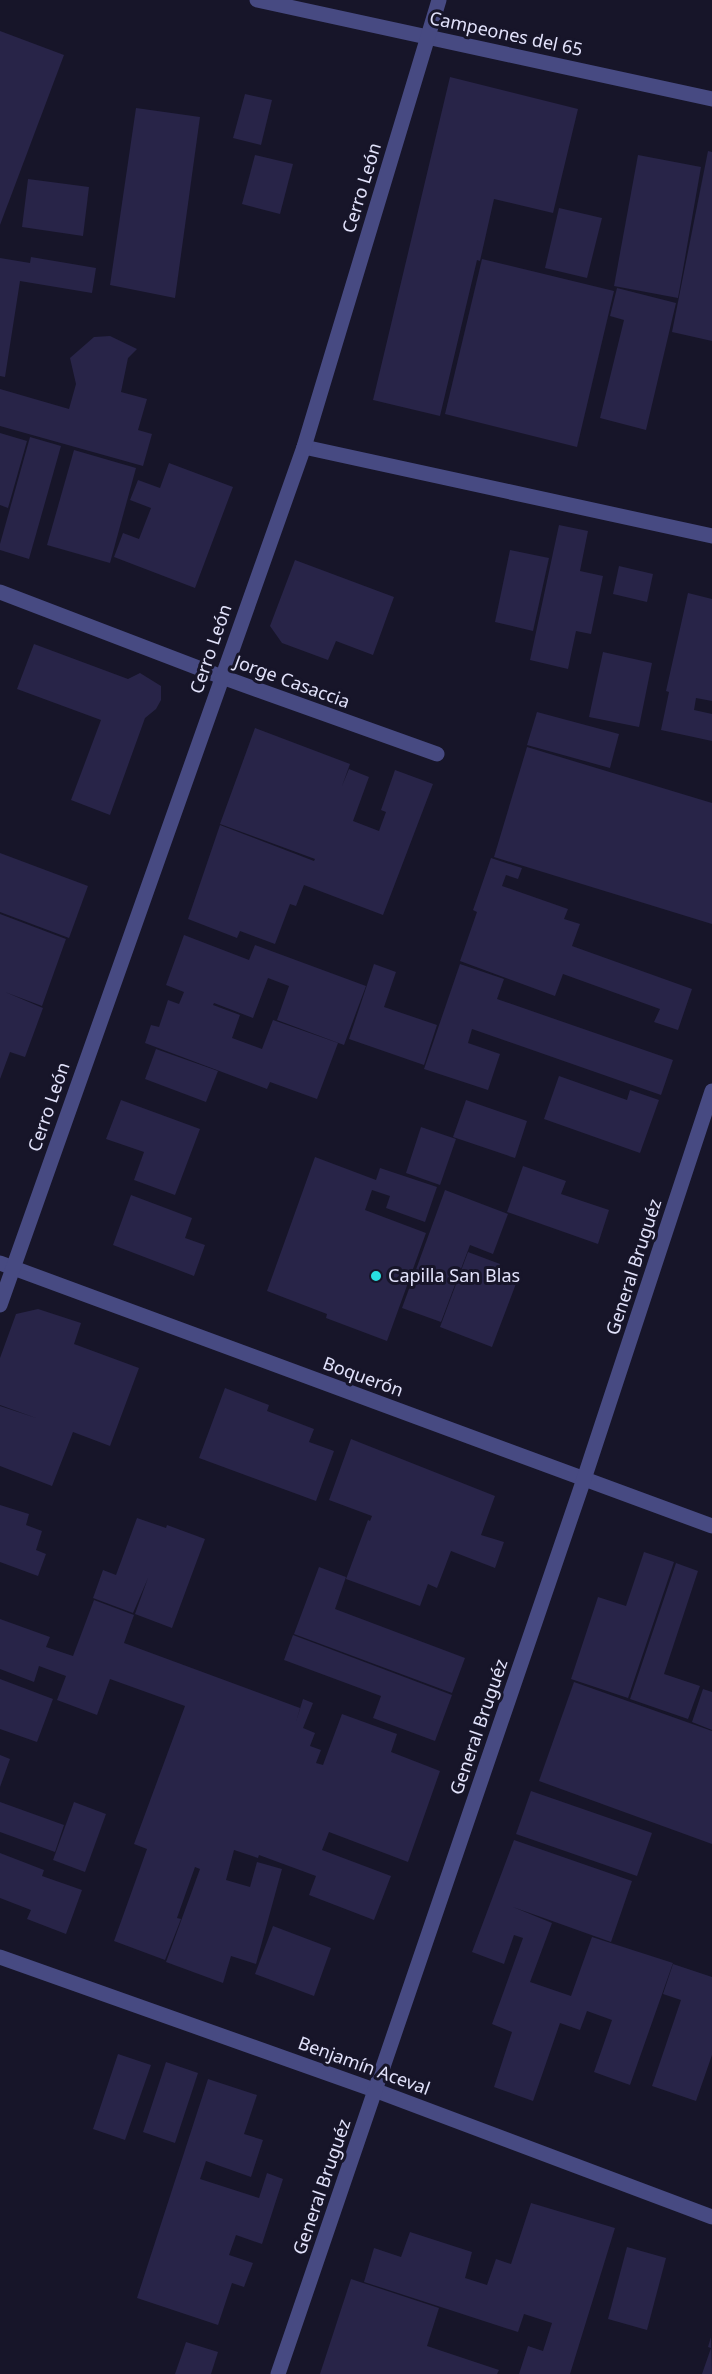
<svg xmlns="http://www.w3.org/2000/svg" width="712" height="2374" font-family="'Noto Sans',sans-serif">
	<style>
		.building { fill: #282448 }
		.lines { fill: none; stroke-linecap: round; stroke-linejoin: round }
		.minor { stroke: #474a82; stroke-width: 15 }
		.poi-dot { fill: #28dfe1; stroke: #171529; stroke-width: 2 }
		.labels { text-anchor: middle; stroke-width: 6; stroke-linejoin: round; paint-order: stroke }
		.street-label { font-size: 18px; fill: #e2e2fb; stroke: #171529 }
		.poi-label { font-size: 18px; fill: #e2e2fb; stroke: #171529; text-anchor: start }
	</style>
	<rect width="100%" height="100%" fill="#171529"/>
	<g class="building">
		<path d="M0 31 64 55 0 225Z"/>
		<path d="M450 77 578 109 553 213 494 199 480 261 477 260 440 416 373 400Z"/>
		<path d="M245 94 272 100 261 145 233 138Z"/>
		<path d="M136 108 200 117 175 298 110 285Z"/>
		<path d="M708 151 712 152V341L672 332Z"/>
		<path d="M255 155 293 164 280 214 242 204Z"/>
		<path d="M638 155 701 167 678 298 614 286Z"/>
		<path d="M28 179 89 187 83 236 22 227Z"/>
		<path d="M559 208 602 218 587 278 545 268Z"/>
		<path d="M31 257 96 268 92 293 20 281 5 377 0 376V258L30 263Z"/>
		<path d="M482 259 614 291 577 447 445 414Z"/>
		<path d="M617 288 676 303 646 430 600 418 624 320 610 316Z"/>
		<path d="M110 336 137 349 128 358 121 392 147 399 138 430 152 434 143 466 0 426V389L69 409 76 384 70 358 94 337Z"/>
		<path d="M0 433 27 441 8 508 0 505Z"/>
		<path d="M30 437 61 446 29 559 0 550V544Z"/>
		<path d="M74 450 136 468 110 563 47 545Z"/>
		<path d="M169 463 233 487 195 588 114 557 123 533 139 539 151 508 130 500 138 480 160 488Z"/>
		<path d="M559 525 588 531 580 571 603 576 591 634 576 631 568 669 530 660Z"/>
		<path d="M510 550 549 558 533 631 495 622Z"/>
		<path d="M295 560 394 597 373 655 336 641 328 660 282 643 270 626Z"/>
		<path d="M619 566 653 574 647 602 613 594Z"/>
		<path d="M688 593 712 599V701L696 698 694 710 712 714V741L661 730 669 692 666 691Z"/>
		<path d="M34 644 128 679 140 673 161 686V700L156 709 145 718 110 815 71 800 101 720 17 689Z"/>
		<path d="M603 652 652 663 639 727 589 717Z"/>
		<path d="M537 712 619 734 610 768 527 745Z"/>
		<path d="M255 728 350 764 342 786 349 769 369 777 353 821 379 831 386 812 381 810 395 770 433 784 383 915 304 885 296 906 290 904 275 944 240 931 237 938 188 919 220 825 314 861 315 859 220 824Z"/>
		<path d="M527 747 712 803V924L494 857Z"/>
		<path d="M0 853 88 886 69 938 0 912Z"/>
		<path d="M491 858 522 868 518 879 506 875 502 886 568 909 564 919 580 924 572 946 692 989 678 1030 654 1022 660 1009 563 974 555 996 460 961 477 912 473 910Z"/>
		<path d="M0 914 66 939 42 1006 5 992 43 1008 25 1057 10 1052 0 1079Z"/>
		<path d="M184 935 249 960 255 945 366 986 344 1045 277 1020 289 986 268 978 253 1018 214 1003 213 1005 240 1015 232 1038 262 1049 273 1020 338 1043 317 1099 270 1082 267 1089 145 1043 151 1025 159 1027 168 1000 179 1004 184 992 166 985Z"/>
		<path d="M374 964 396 972 384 1007 437 1025 424 1065 349 1039Z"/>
		<path d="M460 964 504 979 497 999 673 1060 661 1095 472 1029 468 1043 500 1054 488 1090 424 1069Z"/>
		<path d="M156 1049 218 1071 206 1102 145 1079Z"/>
		<path d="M559 1076 627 1100 630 1090 659 1100 640 1153 544 1119Z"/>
		<path d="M121 1100 200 1129 175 1195 134 1180 144 1152 106 1139Z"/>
		<path d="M466 1100 527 1121 515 1158 453 1137Z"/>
		<path d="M421 1127 456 1139 440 1185 406 1173Z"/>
		<path d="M315 1157 376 1180 380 1168 437 1187 425 1222 386 1208 390 1196 372 1190 365 1210 426 1233 387 1341 326 1318 327 1314 267 1291Z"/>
		<path d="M523 1166 566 1181 561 1194 609 1210 598 1244 507 1212Z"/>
		<path d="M445 1190 508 1214 493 1254 470 1245 441 1322 402 1308Z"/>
		<path d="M131 1195 192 1218 185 1238 205 1245 194 1276 113 1245Z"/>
		<path d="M468 1252 500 1264 496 1273 517 1281 492 1347 440 1327Z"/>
		<path d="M38 1309 81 1323 74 1344 139 1368 110 1446 73 1432 52 1486 0 1466V1406L36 1418 0 1405V1358L16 1314Z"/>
		<path d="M225 1388 269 1405 267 1411 314 1429 309 1442 334 1451 316 1501 199 1458Z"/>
		<path d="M351 1439 495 1496 481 1535 504 1542 495 1568 451 1551 437 1588 428 1584 420 1606 346 1579 368 1520 370 1521 372 1516 329 1500Z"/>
		<path d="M0 1505 29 1514 26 1525 42 1531 36 1550 46 1554 38 1576 0 1562Z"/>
		<path d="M137 1518 166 1528 167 1525 205 1539 172 1628 135 1614 148 1578 133 1613 93 1598 103 1570 116 1575Z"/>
		<path d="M644 1552 674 1562 628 1698 571 1679 598 1597 626 1606Z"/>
		<path d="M676 1563 698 1571 664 1674 700 1686 688 1719 630 1699Z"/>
		<path d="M319 1567 346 1577 335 1609 465 1658 452 1693 294 1634Z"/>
		<path d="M94 1600 134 1615 124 1643 300 1708 296 1722 303 1699 313 1703 303 1728 315 1733 310 1746 321 1750 316 1763 323 1765 342 1714 397 1734 391 1752 440 1771 408 1862 329 1832 322 1850 391 1876 374 1920 309 1895 316 1876 259 1855 258 1858 234 1850 226 1880 250 1887 257 1862 282 1869 256 1964 231 1956 223 1983 166 1962 200 1869 195 1867 177 1918 181 1919 165 1960 114 1941 147 1849 134 1844 185 1706 110 1679 97 1715 57 1700 66 1676 39 1666 34 1682 0 1669V1619L50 1637 46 1647 73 1656Z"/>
		<path d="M293 1635 452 1695 435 1741 373 1718 381 1696 284 1660Z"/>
		<path d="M0 1679 53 1699 37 1742 0 1729Z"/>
		<path d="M574 1682 712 1731V1844L539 1781Z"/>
		<path d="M703 1689 712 1692V1730L692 1722Z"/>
		<path d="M0 1755 10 1759 0 1787Z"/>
		<path d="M531 1791 652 1833 637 1876 516 1834Z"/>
		<path d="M0 1802 64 1825 55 1852 0 1832Z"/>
		<path d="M74 1802 106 1814 85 1872 53 1860Z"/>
		<path d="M514 1840 632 1881 611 1942 513 1907 552 1923 530 1982 571 1996 592 1937 673 1963 630 2085 594 2072 612 2020 587 2011 580 2030 560 2023 533 2101 494 2087 512 2032 492 2024 523 1938 514 1935 504 1964 472 1952Z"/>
		<path d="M0 1853 44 1870 42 1876 82 1890 66 1934 27 1919 31 1910 0 1898Z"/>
		<path d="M273 1926 331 1948 314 1996 255 1974Z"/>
		<path d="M673 1964 712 1977V2055L696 2101 652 2086 681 2000 663 1994Z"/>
		<path d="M118 2054 151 2065 125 2140 93 2129Z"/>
		<path d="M166 2062 198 2073 175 2143 143 2132Z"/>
		<path d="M208 2079 257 2095 244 2134 263 2140 251 2177 206 2161 200 2179 259 2198 267 2173 283 2179 262 2244 236 2235 229 2255 253 2263 244 2287 232 2283 218 2325 137 2298Z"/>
		<path d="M531 2203 615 2228 570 2374H519L528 2346 543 2351 552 2323 524 2314 518 2332 364 2282 374 2248 401 2257 410 2232 472 2252 465 2278 487 2285 496 2259 511 2264Z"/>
		<path d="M627 2247 666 2258 647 2330 608 2319Z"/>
		<path d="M351 2279 439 2308 427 2346 499 2370 497 2374H320Z"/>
		<path d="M711 2337 712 2374H702L711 2348 708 2347Z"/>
		<path d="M186 2342 218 2352 211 2374H175Z"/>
	</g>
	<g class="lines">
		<g class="minor">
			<path d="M257 0 712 99"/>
			<path d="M304 447 712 536"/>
			<path d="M0 592 222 677 437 754"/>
			<path d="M0 1263 712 1526"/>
			<path d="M0 1305 304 447 439 0"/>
			<path d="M0 1957 377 2091 712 2217"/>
			<path d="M278 2374 584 1479 712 1091"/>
		</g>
	</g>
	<circle class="poi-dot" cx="376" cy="1276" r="6"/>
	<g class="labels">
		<g class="street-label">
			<text transform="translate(506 34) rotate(12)" y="6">Campeones del 65</text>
			<text transform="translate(362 188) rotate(-73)" y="6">Cerro León</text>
			<text transform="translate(211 649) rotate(-71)" y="6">Cerro León</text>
			<text transform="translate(292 682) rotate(20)" y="6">Jorge Casaccia</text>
			<text transform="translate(49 1107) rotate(-71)" y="6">Cerro León</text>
			<text transform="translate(634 1267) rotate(-72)" y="6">General Bruguéz</text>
			<text transform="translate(363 1377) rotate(20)" y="6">Boquerón</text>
			<text transform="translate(479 1727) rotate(-71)" y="6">General Bruguéz</text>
			<text transform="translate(364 2066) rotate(20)" y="6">Benjamín Aceval</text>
			<text transform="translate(322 2187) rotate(-71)" y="6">General Bruguéz</text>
		</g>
		<g class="poi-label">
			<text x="388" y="1282">Capilla San Blas</text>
		</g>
	</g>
</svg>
